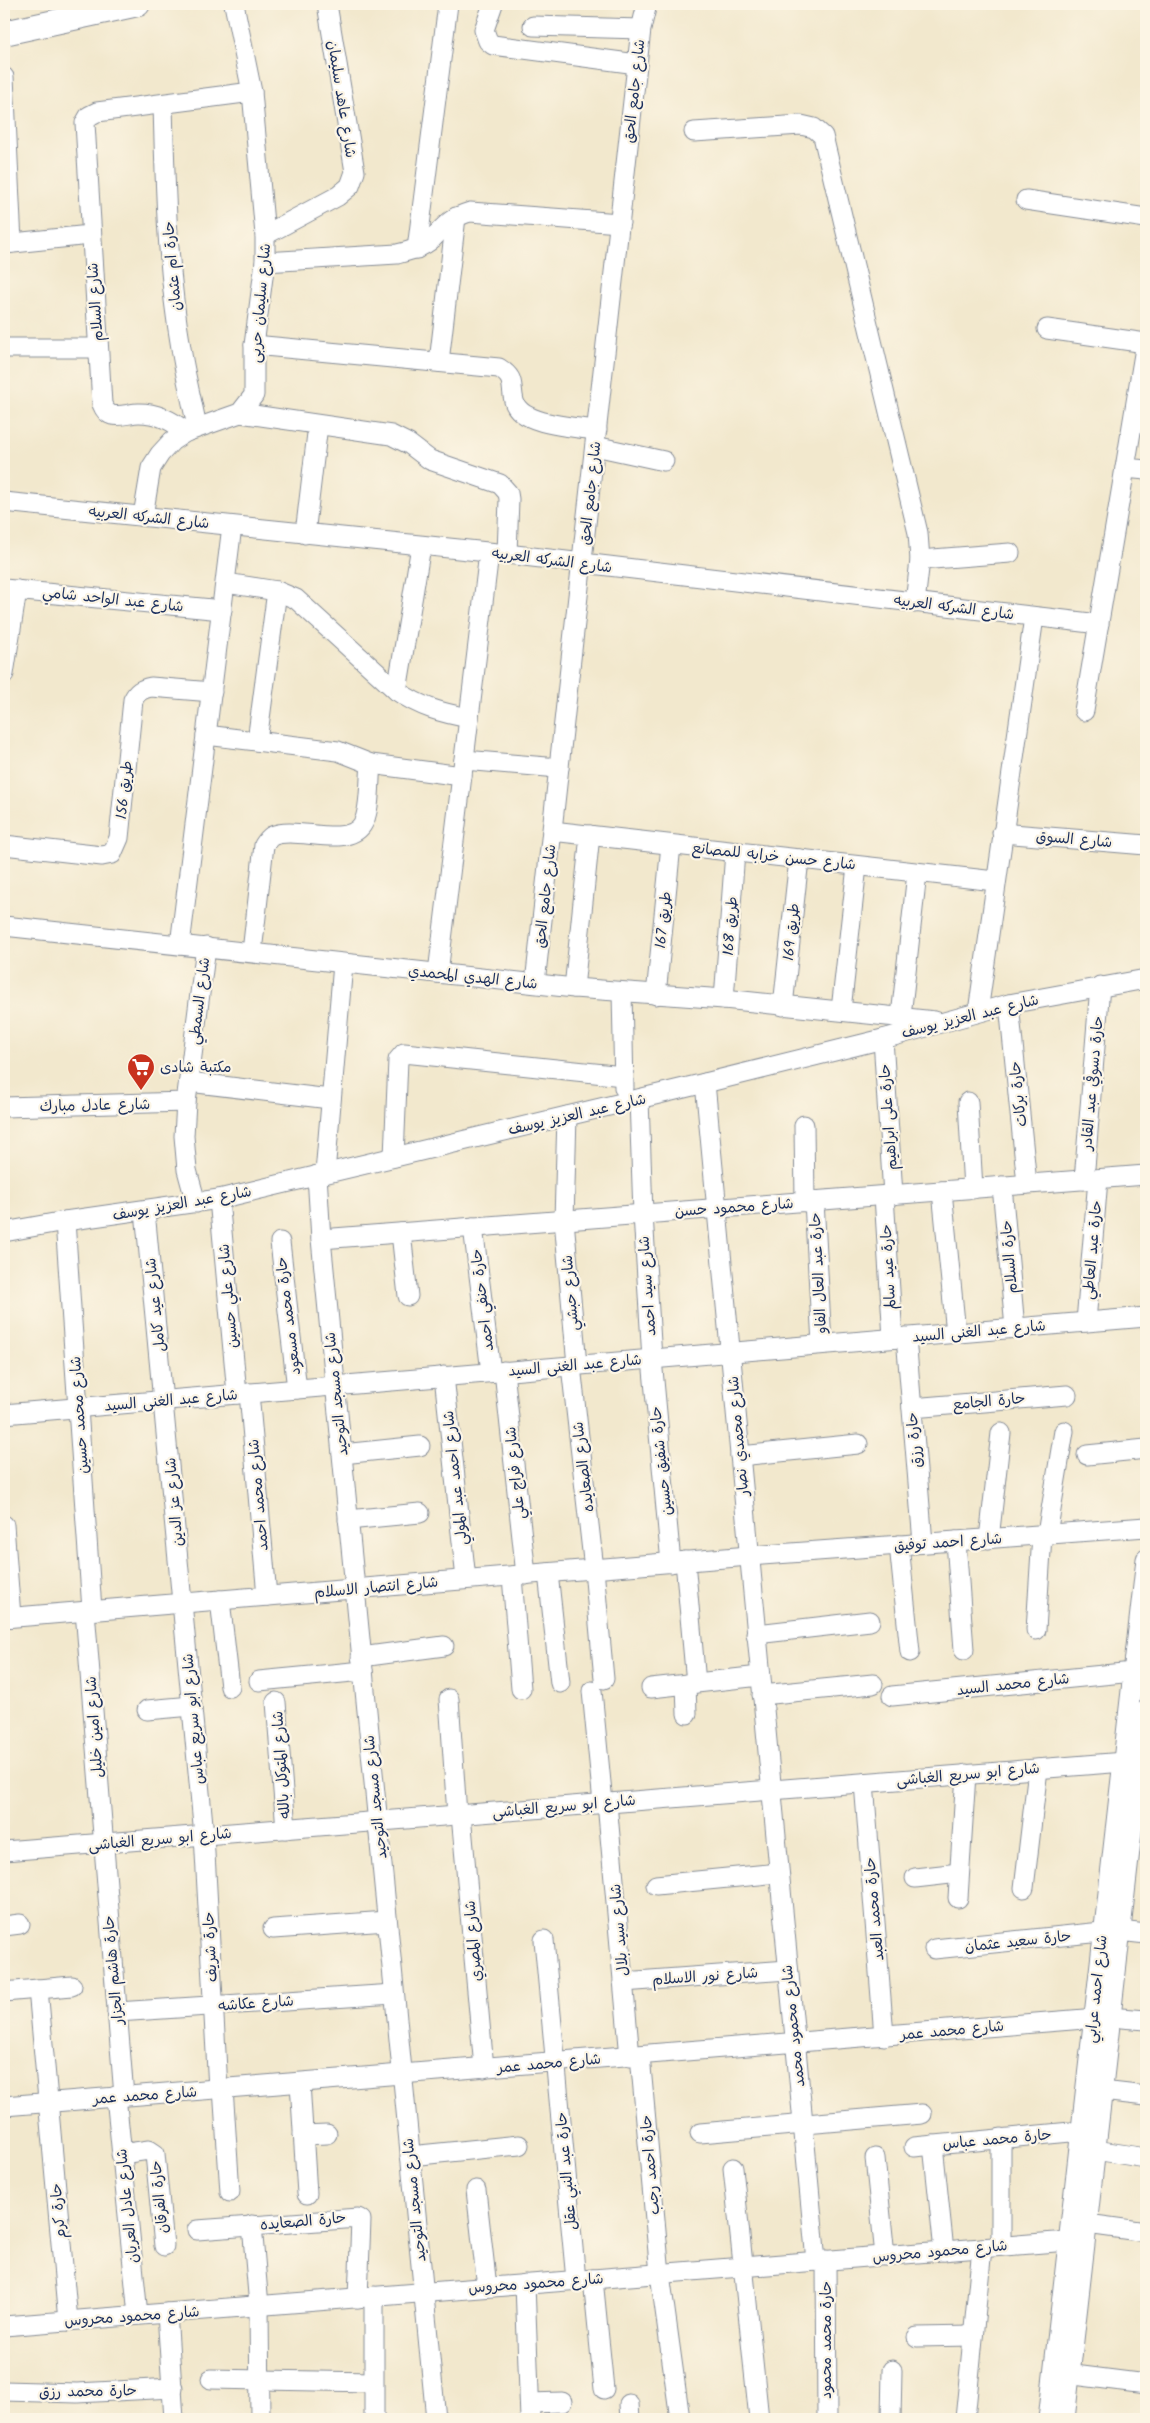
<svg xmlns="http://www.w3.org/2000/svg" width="1150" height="2423" font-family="Kalam,'Playpen Sans Arabic',sans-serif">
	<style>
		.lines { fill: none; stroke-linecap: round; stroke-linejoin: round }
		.minor-casing { stroke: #868c96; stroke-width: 21 }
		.major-casing { stroke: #868c96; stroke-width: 26 }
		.minor { stroke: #fff; stroke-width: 19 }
		.major { stroke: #fff; stroke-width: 24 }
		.labels { text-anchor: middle; stroke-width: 4.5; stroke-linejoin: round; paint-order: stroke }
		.street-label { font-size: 15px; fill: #1b2f5e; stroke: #fcf5e5 }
		.poi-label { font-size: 15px; fill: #1b2f5e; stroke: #fcf5e5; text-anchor: start }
	</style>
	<rect width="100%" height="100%" fill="#fcf5e5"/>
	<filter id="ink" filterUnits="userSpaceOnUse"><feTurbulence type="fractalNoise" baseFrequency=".02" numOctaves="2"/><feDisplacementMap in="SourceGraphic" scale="10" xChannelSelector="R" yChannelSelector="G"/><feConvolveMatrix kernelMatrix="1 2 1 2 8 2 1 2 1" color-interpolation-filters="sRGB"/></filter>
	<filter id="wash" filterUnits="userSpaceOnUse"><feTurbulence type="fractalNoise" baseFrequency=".0096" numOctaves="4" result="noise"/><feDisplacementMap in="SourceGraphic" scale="20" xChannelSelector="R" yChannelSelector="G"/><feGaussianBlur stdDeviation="1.12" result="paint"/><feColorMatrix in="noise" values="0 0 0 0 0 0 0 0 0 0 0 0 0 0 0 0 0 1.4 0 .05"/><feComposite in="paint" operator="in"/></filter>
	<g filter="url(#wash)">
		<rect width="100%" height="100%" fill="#f2e8cd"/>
	</g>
	<g filter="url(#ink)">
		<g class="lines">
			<g class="minor-casing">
				<g id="minor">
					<path d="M493 4 484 30 488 41 493 45 637 64"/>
					<path d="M533 26 641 29"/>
					<path d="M4 77 12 243"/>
					<path d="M163 104C165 185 167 268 181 348 185 375 192 401 197 427"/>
					<path d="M694 132 801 125 814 128 823 136 918 533 920 560 915 603"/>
					<path d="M1026 200 1146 218"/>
					<path d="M265 235 338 196 350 186 355 172 327 4"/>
					<path d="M4 244 90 235"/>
					<path d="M417 249 448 4"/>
					<path d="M265 262 397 254C409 251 422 248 432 239 446 225 450 218 470 212L620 223"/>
					<path d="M1047 329 1146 343"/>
					<path d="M1146 342 1125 468 1146 470"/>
					<path d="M254 345 499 368C516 379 510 384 514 401 520 425 575 427 597 430"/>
					<path d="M4 348H97"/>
					<path d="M439 362 456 217"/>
					<path d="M240 413 391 435 409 444 430 460 500 484 508 493 509 499 507 554"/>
					<path d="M186 432C173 421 156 413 139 413 130 413 121 417 112 415 106 413 104 409 102 404L85 123 89 116 97 112 252 92"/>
					<path d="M595 446 664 461"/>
					<path d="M4 502 507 554 1099 624"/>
					<path d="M143 516 151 468 160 454 172 441 186 432 240 413 254 395V345L265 262V235L252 92 234 4"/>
					<path d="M305 534 318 425"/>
					<path d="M920 560 1010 553"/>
					<path d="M226 583 277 591 296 599 397 691C420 707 442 713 469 718"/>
					<path d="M4 589 222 610"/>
					<path d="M4 674 17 590"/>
					<path d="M397 691 421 546"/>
					<path d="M1084 711 1125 468"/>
					<path d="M206 735 338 751 371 764 462 776"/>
					<path d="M257 741 277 591"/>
					<path d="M464 760 559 768"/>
					<path d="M552 831 995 881"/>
					<path d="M1002 833 1146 845"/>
					<path d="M4 845 102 856 112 854 119 838 133 700C137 692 141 689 151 687L212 692"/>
					<path d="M4 926 574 988 724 999 935 1021"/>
					<path d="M180 945 232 526"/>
					<path d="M252 952 264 845C266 842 269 838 272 836 295 825 346 849 362 825 371 812 369 779 371 764"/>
					<path d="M438 973 489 553"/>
					<path d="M535 983 641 29 647 4"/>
					<path d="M574 988 590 835"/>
					<path d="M622 992 624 1088"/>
					<path d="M656 995 671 845"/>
					<path d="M724 999 735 852"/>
					<path d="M1009 1004 1027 1184"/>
					<path d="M783 1006 799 859"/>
					<path d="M841 1010 857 866"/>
					<path d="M978 1012 1034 617"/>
					<path d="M901 1016 917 873"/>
					<path d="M883 1039 893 1195"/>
					<path d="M189 1082 330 1099"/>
					<path d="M705 1083 816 2261"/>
					<path d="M639 1099 643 1214 652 1359 671 1563"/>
					<path d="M968 1102 973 1189"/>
					<path d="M4 1107 186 1102"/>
					<path d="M567 1116 564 1220 577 1365"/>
					<path d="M804 1125 805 1202"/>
					<path d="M394 1157 398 1060 404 1053 623 1076"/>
					<path d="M325 1173 343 964"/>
					<path d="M317 1175 321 1239 436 2419"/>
					<path d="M1084 1180 1100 986"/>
					<path d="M1002 1186 1015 1328"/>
					<path d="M942 1191 956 1333"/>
					<path d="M884 1196 893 1338"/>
					<path d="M219 1199 237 1394"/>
					<path d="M814 1201 822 1344"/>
					<path d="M196 1203 187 1170 184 1136 186 1102 206 947"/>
					<path d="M145 1211 204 1835 218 2089"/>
					<path d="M65 1221 92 1610"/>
					<path d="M473 1227 491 1372"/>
					<path d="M4 1232 65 1221 219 1199 705 1083 883 1039 1009 1004 1146 979"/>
					<path d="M401 1233 408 1296"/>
					<path d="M321 1239 1146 1175"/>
					<path d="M280 1242 297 1389"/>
					<path d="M1086 1322 1098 1179"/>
					<path d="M906 1337 923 1543"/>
					<path d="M571 1366 594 1569 604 1679"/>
					<path d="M504 1371 526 1575"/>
					<path d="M444 1376 466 1579"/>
					<path d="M249 1393 267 1596"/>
					<path d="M912 1408 1067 1395"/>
					<path d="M4 1414 1146 1317"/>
					<path d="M342 1454 420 1446"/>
					<path d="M1087 1455 1146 1449"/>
					<path d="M740 1456 858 1444"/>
					<path d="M348 1520 420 1513"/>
					<path d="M4 1525 11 1617"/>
					<path d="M1047 1534 1064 1431"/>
					<path d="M989 1539 1001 1433"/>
					<path d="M956 1541 964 1650"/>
					<path d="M899 1545 910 1652"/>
					<path d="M685 1561 696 1683"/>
					<path d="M548 1573 560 1683"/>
					<path d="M512 1576 521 1689"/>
					<path d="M220 1600 230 1687"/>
					<path d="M85 1611 124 2096"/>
					<path d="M4 1618 749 1556 1146 1527"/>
					<path d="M1036 1630 1042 1535"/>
					<path d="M756 1634 870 1621"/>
					<path d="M361 1657 444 1646"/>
					<path d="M259 1681 363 1671"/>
					<path d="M686 1684 687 1714"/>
					<path d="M651 1688 760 1676"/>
					<path d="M592 1691 603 1803"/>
					<path d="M762 1695 873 1684"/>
					<path d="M892 1696 1133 1672"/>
					<path d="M449 1699 457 1815"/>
					<path d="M276 1702 286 1829"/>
					<path d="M147 1710 192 1706"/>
					<path d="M864 1783 884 2036"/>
					<path d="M607 1803 630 2057"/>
					<path d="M461 1815 484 2068"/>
					<path d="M4 1851 1124 1762 1146 1763"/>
					<path d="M915 1878 959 1873"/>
					<path d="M656 1885 779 1873"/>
					<path d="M1024 1888 1038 1769"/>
					<path d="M958 1898 966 1774"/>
					<path d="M4 1926 20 1924"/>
					<path d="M273 1929 387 1921"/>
					<path d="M1120 1931 1146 1934"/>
					<path d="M544 1940 576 2280"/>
					<path d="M934 1949 1102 1932"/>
					<path d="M623 1982 788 1970"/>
					<path d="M38 1989 68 2321"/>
					<path d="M4 1992 72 1986"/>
					<path d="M117 2012 394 1994"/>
					<path d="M640 2056 660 2274 680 2419"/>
					<path d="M300 2083 307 2194"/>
					<path d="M223 2088 230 2192"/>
					<path d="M1102 2091 1146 2096"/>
					<path d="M116 2096 138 2315"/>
					<path d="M4 2106 1109 2017 1146 2020"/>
					<path d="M700 2133 922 2114"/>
					<path d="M303 2135 327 2134"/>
					<path d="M1001 2138V2246"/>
					<path d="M933 2145 944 2251"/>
					<path d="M914 2147 1081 2131"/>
					<path d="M1095 2150 1146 2158"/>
					<path d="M121 2154 149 2150 155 2154 164 2246"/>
					<path d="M410 2156 519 2145"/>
					<path d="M875 2158 885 2256"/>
					<path d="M733 2168 759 2419"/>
					<path d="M476 2190 487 2287"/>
					<path d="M1087 2224 1146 2232"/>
					<path d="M252 2225 259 2306 260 2419"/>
					<path d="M197 2230 358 2218 361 2220 358 2298"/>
					<path d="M826 2260 827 2419"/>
					<path d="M593 2279 604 2389"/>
					<path d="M525 2284 530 2419"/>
					<path d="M167 2313 174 2419"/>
					<path d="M4 2326 1068 2241"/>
					<path d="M917 2337 973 2336"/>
					<path d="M1058 2373 1146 2384"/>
					<path d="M211 2379 373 2382"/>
					<path d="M4 2391 77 2393 173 2388"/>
					<path d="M530 2403 562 2402"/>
					<path d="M629 2404 630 2419"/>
					<path d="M374 2419V2296"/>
					<path d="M891 2419 892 2370"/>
					<path d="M965 2419 982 2248"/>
					<path d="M1048 2419 1146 1559"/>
					<path d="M1065 2419 1146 1710"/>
				</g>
			</g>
			<g class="major-casing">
				<path id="major" d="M4 33 138 4"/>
			</g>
			<use href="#minor" class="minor"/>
			<use href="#major" class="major"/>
		</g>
	</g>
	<defs>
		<g id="supermarket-pin" transform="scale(1.4375)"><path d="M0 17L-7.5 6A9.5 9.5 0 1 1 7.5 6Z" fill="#c8321e" stroke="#fcf5e5"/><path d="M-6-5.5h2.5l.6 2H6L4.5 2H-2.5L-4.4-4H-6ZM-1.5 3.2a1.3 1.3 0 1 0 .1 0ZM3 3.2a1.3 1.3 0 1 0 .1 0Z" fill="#fff"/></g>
	</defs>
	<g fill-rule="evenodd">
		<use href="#supermarket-pin" x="141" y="1067"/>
	</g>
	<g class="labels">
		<g class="street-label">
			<text transform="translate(634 91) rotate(-84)" y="5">شارع جامع الحق</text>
			<text transform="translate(342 99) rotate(81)" y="5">شارع عاهد سليمان</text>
			<text transform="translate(172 266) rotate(-95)" y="5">حارة ام عثمان</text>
			<text transform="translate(95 302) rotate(-94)" y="5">شارع السلام</text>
			<text transform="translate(260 303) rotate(-85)" y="5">شارع سليمان حربى</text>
			<text transform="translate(590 493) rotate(-84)" y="5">شارع جامع الحق</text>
			<text transform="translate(149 517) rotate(6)" y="5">شارع الشركه العربيه</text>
			<text transform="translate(552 560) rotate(7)" y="5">شارع الشركه العربيه</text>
			<text transform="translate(113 599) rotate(6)" y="5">شارع عبد الواحد شامي</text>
			<text transform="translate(954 607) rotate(7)" y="5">شارع الشركه العربيه</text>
			<text transform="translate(124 790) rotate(-84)" y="5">طريق 156</text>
			<text transform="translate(1074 839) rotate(5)" y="5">شارع السوق</text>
			<text transform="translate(774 856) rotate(6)" y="5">شارع حسن خرابه للمصانع</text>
			<text transform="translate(545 896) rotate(-84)" y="5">شارع جامع الحق</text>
			<text transform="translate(663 920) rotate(-84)" y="5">طريق 167</text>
			<text transform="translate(730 926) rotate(-86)" y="5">طريق 168</text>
			<text transform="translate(791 932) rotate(-84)" y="5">طريق 169</text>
			<text transform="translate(473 977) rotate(6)" y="5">شارع الهدي المحمدي</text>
			<text transform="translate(199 1001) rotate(-83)" y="5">شارع السمطي</text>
			<text transform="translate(970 1016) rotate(-14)" y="5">شارع عبد العزيز يوسف</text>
			<text transform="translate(1092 1083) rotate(-85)" y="5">حارة دسوقي عبد القادر</text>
			<text transform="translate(1018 1094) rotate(-96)" y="5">حارة بركات</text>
			<text transform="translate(95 1105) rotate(-1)" y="5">شارع عادل مبارك</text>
			<text transform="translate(577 1114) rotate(-13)" y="5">شارع عبد العزيز يوسف</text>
			<text transform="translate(888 1117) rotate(-94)" y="5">حارة على ابراهيم</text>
			<text transform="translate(182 1203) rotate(-10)" y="5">شارع عبد العزيز يوسف</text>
			<text transform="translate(734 1207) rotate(-4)" y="5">شارع محمود حسن</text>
			<text transform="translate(1092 1250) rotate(-85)" y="5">حارة عبد العاطي</text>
			<text transform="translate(1009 1257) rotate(-95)" y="5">حارة السلام</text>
			<text transform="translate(888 1267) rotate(-93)" y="5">حارة عيد سالم</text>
			<text transform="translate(818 1273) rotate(-93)" y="5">حارة عبد العال الفاو</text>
			<text transform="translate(647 1286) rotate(-94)" y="5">شارع سيد احمد</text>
			<text transform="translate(570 1293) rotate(-95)" y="5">شارع حبشي</text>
			<text transform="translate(228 1296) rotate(-95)" y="5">شارع علي حسين</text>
			<text transform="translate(482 1300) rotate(-97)" y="5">حارة حنفي احمد</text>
			<text transform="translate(155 1305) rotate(-96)" y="5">شارع عيد كامل</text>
			<text transform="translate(288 1316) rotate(-97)" y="5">حارة محمد مسعود</text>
			<text transform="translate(979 1331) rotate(-5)" y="5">شارع عبد الغنى السيد</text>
			<text transform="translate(575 1365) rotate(-5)" y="5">شارع عبد الغنى السيد</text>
			<text transform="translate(336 1394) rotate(-96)" y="5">شارع مسجد التوحيد</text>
			<text transform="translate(171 1400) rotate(-5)" y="5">شارع عبد الغنى السيد</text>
			<text transform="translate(989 1401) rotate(-5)" y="5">حارة الجامع</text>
			<text transform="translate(79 1415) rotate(-94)" y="5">شارع محمد حسين</text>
			<text transform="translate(738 1436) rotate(-95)" y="5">شارع محمدي نصار</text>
			<text transform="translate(914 1440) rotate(-95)" y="5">حارة رزق</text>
			<text transform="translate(661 1461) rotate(-96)" y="5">حارة شفيق حسين</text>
			<text transform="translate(583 1467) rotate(-97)" y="5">شارع الصعايده</text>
			<text transform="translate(515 1473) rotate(-96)" y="5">شارع فراج علي</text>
			<text transform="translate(455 1478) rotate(-96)" y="5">شارع احمد عبد المولي</text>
			<text transform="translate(258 1495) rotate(-95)" y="5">شارع محمد احمد</text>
			<text transform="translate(174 1502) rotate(-95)" y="5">شارع عز الدين</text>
			<text transform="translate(948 1542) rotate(-4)" y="5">شارع احمد توفيق</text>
			<text transform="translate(376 1587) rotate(-5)" y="5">شارع انتصار الاسلام</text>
			<text transform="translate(1013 1684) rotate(-6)" y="5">شارع محمد السيد</text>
			<text transform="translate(193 1719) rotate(-95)" y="5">شارع ابو سريع عباس</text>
			<text transform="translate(94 1727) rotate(-94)" y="5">شارع امين خليل</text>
			<text transform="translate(281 1765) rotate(-94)" y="5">شارع المتوكل بالله</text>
			<text transform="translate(968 1774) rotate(-5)" y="5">شارع ابو سريع الغباشى</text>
			<text transform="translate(375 1797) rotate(-96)" y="5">شارع مسجد التوحيد</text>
			<text transform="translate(564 1806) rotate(-5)" y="5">شارع ابو سريع الغباشى</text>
			<text transform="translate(160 1839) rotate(-5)" y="5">شارع ابو سريع الغباشى</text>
			<text transform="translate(874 1909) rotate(-95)" y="5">حارة محمد العبد</text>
			<text transform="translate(619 1930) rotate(-95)" y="5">شارع سيد بلال</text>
			<text transform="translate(473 1941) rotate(-95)" y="5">شارع المصري</text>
			<text transform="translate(1018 1941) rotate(-6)" y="5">حارة سعيد عثمان</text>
			<text transform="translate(210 1947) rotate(-93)" y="5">حارة شريف</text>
			<text transform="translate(113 1970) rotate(-95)" y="5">حارة هاشم الجزار</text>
			<text transform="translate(705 1976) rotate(-4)" y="5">شارع نور الاسلام</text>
			<text transform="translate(1096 1989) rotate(-84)" y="5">شارع احمد عرابي</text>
			<text transform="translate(256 2003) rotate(-4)" y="5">شارع عكاشه</text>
			<text transform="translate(793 2026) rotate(-96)" y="5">شارع محمود محمد</text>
			<text transform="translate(952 2030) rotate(-5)" y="5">شارع محمد عمر</text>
			<text transform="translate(549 2063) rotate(-5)" y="5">شارع محمد عمر</text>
			<text transform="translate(145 2095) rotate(-4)" y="5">شارع محمد عمر</text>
			<text transform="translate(997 2139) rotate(-5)" y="5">حارة محمد عباس</text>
			<text transform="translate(650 2165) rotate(-95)" y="5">حارة احمد رجب</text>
			<text transform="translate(566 2171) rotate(-95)" y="5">حارة عبد النبي عقل</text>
			<text transform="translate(159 2197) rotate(-96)" y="5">حارة الفرقان</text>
			<text transform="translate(414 2200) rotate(-96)" y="5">شارع مسجد التوحيد</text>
			<text transform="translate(127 2206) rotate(-96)" y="5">شارع عادل العريان</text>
			<text transform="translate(58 2211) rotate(-95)" y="5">حارة كرم</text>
			<text transform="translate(303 2221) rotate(-5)" y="5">حارة الصعايده</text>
			<text transform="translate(940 2251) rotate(-5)" y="5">شارع محمود محروس</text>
			<text transform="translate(536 2283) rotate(-4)" y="5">شارع محمود محروس</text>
			<text transform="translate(132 2316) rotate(-4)" y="5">شارع محمود محروس</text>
			<text transform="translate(826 2340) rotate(-90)" y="5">حارة محمد محمود</text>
			<text transform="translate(88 2391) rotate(-1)" y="5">حارة محمد رزق</text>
		</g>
		<g class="poi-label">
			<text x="160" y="1072">مكتبة شادى</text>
		</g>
	</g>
	<rect width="1150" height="2423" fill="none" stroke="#fcf5e5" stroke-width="20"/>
</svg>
